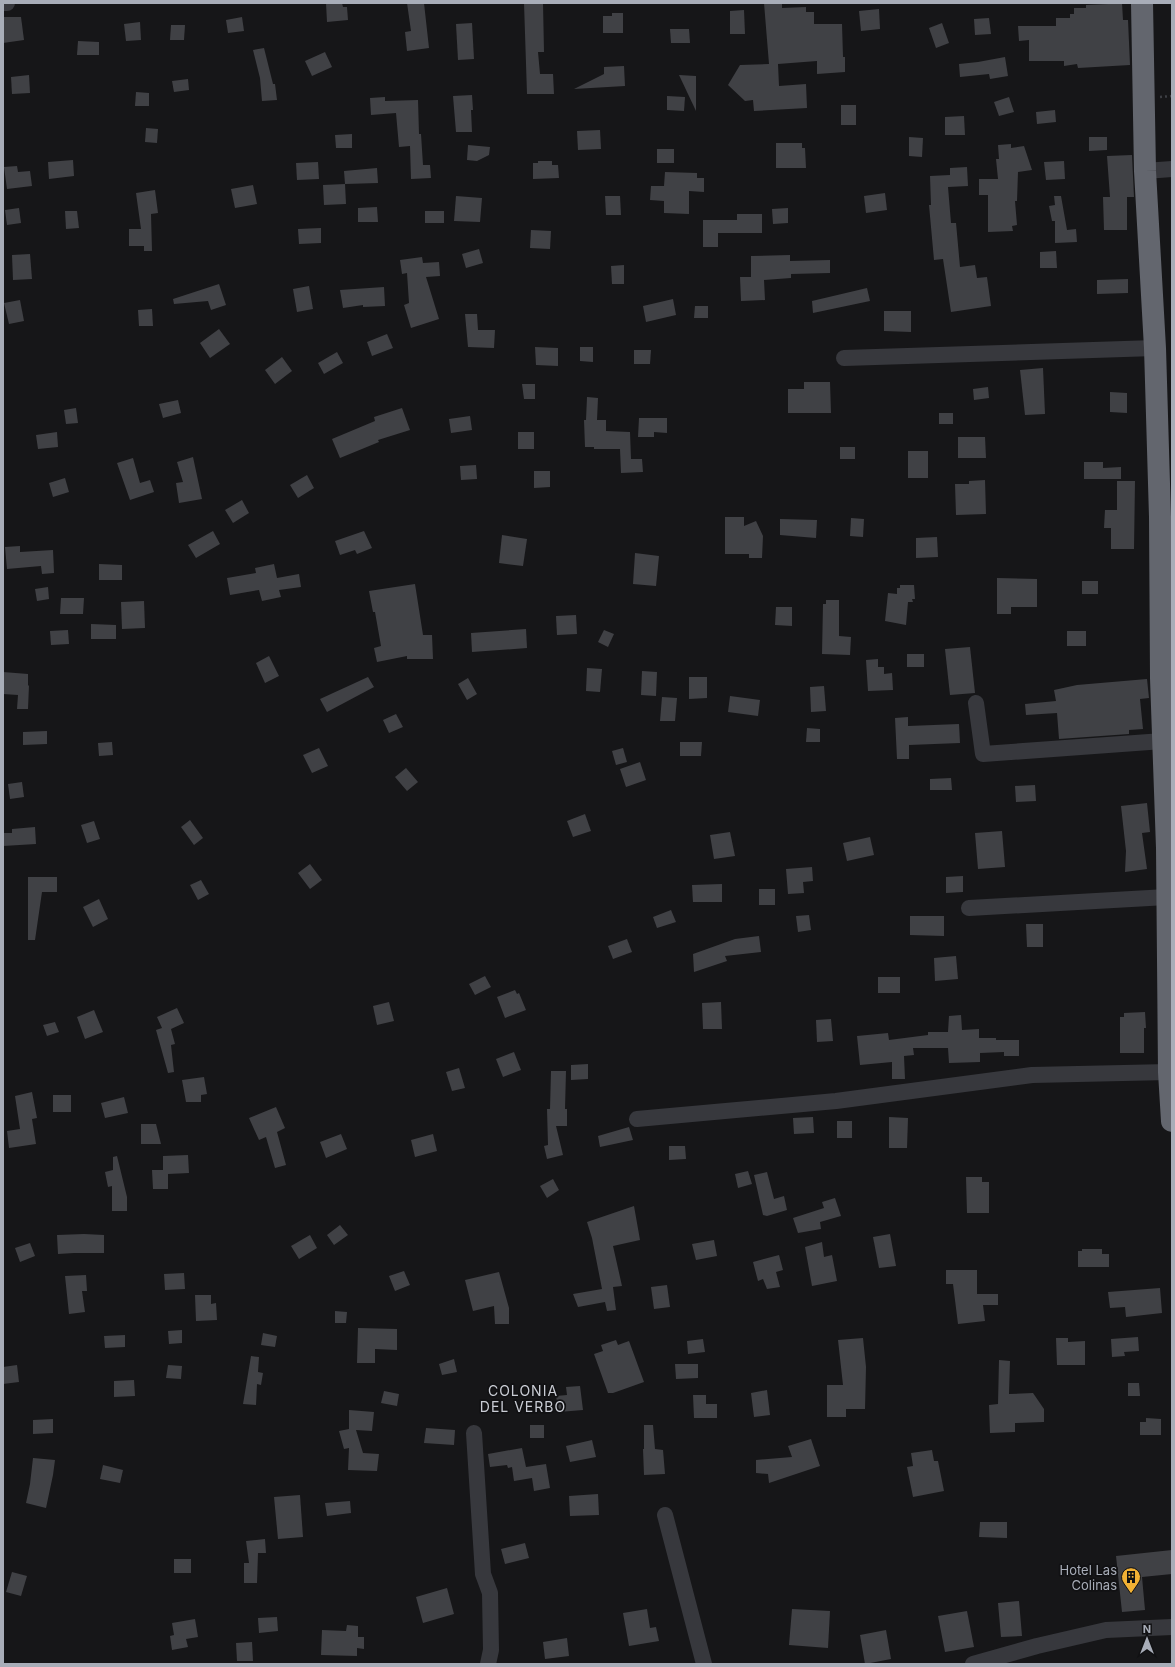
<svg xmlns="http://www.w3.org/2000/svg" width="1175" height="1667" font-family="Inter,sans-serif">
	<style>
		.building { fill: #404145 }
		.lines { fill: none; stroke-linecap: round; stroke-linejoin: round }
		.path { stroke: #3d3f44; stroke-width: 2.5; stroke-dasharray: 2 3; stroke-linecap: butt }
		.street { stroke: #37383d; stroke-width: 16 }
		.highway { stroke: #63666e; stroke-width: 22 }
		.labels { text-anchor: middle; stroke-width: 3.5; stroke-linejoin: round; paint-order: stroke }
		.poi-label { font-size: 13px; fill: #a8adb8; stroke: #111113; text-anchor: end }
		.neighbourhood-label { font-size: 14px; letter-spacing: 1px; fill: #c9ccd4; stroke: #111113 }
	</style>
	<rect width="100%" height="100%" fill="#161618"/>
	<g class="building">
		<path d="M326 3H342L343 7H347L348 20 327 22Z"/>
		<path d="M407 3H424L429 48 407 51 405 32 411 31Z"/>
		<path d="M524 3H543L544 52H538L540 74H553L554 94H527Z"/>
		<path d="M764 3H782V8L806 7V12H814V24H842L843 57H845V72L817 74V61L778 64 779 86 806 84 807 108 754 111 753 100 745 101 728 85 740 65 769 64Z"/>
		<path d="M1108 3H1122L1123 20H1128L1130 65 1078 68 1077 64 1064 66V61H1029V40L1019 41 1018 26H1056V18H1070V14H1074V8H1086V5L1108 4Z"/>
		<path d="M879 9 880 29 861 31 859 11Z"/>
		<path d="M744 10 745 34H730V11Z"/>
		<path d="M612 13H623V33H603V16H612Z"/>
		<path d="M3 17H21L24 40 3 43Z"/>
		<path d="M242 17 244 31 228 33 226 20Z"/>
		<path d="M989 18 991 34 975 35 974 19Z"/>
		<path d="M140 22 141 40 126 41 124 24Z"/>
		<path d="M472 23 474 59 458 60 456 24Z"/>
		<path d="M942 23 949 43 936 48 929 28Z"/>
		<path d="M171 25H185L184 40H170Z"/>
		<path d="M670 29H689L690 43H671Z"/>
		<path d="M78 41 99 42V55H77Z"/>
		<path d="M264 48 273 84H275L277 100 262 101 260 78 253 50Z"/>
		<path d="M325 52 332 67 312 76 305 61Z"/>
		<path d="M1005 57 1008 76 990 79 989 74 960 77 959 64 978 62Z"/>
		<path d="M624 66 625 86 574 89 604 74V67Z"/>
		<path d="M29 75 30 93 12 94 11 77Z"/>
		<path d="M679 75 696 76V111Z"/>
		<path d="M188 79 189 90 174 92 172 81Z"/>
		<path d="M136 92 149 93V106H135Z"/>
		<path d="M472 95 473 110H471L472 132H456L453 96Z"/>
		<path d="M667 96 685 97 684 111 667 110Z"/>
		<path d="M385 97V101L418 100 419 134H421L423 165H430L431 178 411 179 410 146 399 147 396 113 371 115 370 98Z"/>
		<path d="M1009 97 1014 112 999 116 994 102Z"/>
		<rect x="841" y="105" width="15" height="20"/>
		<path d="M1055 110 1056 122 1037 124 1036 112Z"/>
		<path d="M964 116 965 135H945V117Z"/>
		<path d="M146 128 158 129 157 143 145 142Z"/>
		<path d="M600 130 601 149 578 150 577 131Z"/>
		<path d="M352 134V148H336L335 135Z"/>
		<path d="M909 137 923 138 922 157 909 156Z"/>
		<path d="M1089 137H1107V150L1089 151Z"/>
		<path d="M776 143H802V148H805L806 168H776Z"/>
		<path d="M1011 144V148L1024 146 1032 170 1018 172 1017 201H1015L1017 225 1012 226 1013 231 988 232V195H979V179H998L996 159H999L998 145Z"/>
		<path d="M468 145 490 147 489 155 477 161 467 160Z"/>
		<rect x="657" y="149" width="17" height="14"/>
		<path d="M1132 155 1134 197H1127V230H1104L1103 197H1110L1107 156Z"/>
		<path d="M73 160 74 176 49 179 48 162Z"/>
		<path d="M538 161H552V165H558L559 178 533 179V163H538Z"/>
		<path d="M1064 161 1065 179 1046 180 1044 162Z"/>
		<path d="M318 162 319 179 297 180 296 163Z"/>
		<path d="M17 166 18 172 30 171 32 186 7 189 4 167Z"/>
		<path d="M967 167 968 186 948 187 951 223H956L960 267 975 265 977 278 987 277 991 306 951 312 943 259 934 260 929 205H931L930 176 950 175V168Z"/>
		<path d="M377 168 378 183 345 184 344 171Z"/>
		<path d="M665 172 697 173V178H704V192L689 191V214L664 213V201L650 200 651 186H664Z"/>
		<path d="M345 184 346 204 324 205 323 185Z"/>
		<path d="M253 185 257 204 235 208 231 189Z"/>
		<path d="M155 190 158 213 151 214 152 251H144V246H129V229H141L136 193Z"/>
		<path d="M885 193 887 210 866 213 864 196Z"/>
		<path d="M456 196 482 198 480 222 454 221Z"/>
		<path d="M605 196H620L621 215H606Z"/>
		<path d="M1054 196H1061L1067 230 1076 229 1077 242 1055 243V221H1052L1049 206 1055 205Z"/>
		<path d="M377 207 378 222H358V208Z"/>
		<path d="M19 208 21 223 7 225 5 210Z"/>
		<path d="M788 208V223L773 224 772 209Z"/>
		<path d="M65 211H77L79 228 66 229Z"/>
		<rect x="425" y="211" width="19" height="12"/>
		<path d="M737 214H762V233H718V247H703V220H737Z"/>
		<path d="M321 228V243L299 244 298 229Z"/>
		<path d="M531 230 551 231 550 249 530 248Z"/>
		<path d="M479 249 483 263 466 268 462 254Z"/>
		<path d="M1056 251 1057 268H1040V252Z"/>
		<path d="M30 254 32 279 13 280 12 255Z"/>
		<path d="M790 255V261L830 260V273L791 274V278L764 280 765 300 741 301 740 277H751V256Z"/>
		<path d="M422 257 423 263 439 262 440 276 426 277 439 319 411 328 404 305 409 303 407 273 402 274 400 260Z"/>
		<path d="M624 265V284H612L611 266Z"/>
		<path d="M1128 279V293L1097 294V280Z"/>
		<path d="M219 284 226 305 211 310 208 301 174 304 173 299Z"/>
		<path d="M309 286 313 309 297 312 293 289Z"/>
		<path d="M384 287 385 306 363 307V305L343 308 340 290Z"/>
		<path d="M867 288 870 301 813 313 812 301Z"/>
		<path d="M673 299 676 315 646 322 643 306Z"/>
		<path d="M20 300 24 321 9 324 4 303Z"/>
		<path d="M695 306H708V318H694Z"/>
		<path d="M152 309 153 326H139L138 310Z"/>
		<path d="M884 311H911V332L884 331Z"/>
		<path d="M465 314H477L478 330H495L494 348 468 347Z"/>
		<path d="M219 329 230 344 210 358 200 343Z"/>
		<path d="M387 334 393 348 372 356 367 342Z"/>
		<path d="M535 347 558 348V366L536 365Z"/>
		<path d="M580 347H593V362L580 361Z"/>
		<path d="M634 350H651L650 364H634Z"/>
		<path d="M337 352 343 363 324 374 318 363Z"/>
		<path d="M282 357 292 371 275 384 265 370Z"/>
		<path d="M1043 368 1045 414 1025 415 1020 370Z"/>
		<path d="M804 382H830L831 413H788V389H804Z"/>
		<path d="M522 384H535V399H524Z"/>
		<path d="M988 387 989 398 974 400 973 389Z"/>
		<path d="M1110 392 1127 393V413L1110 412Z"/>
		<path d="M587 397 598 398 597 420H606V431L630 432 631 459H642L643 472 621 473 620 449H594V447H585L584 420H586Z"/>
		<path d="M178 400 181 413 163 418 159 404Z"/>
		<path d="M76 408 78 423 66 424 64 410Z"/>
		<path d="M402 408 410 430 378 440 379 442 340 458 332 439 375 421 374 417Z"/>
		<rect x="939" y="413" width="14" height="11"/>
		<path d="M470 416 472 430 451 433 449 419Z"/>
		<path d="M639 418H667V433L654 432V437H638Z"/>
		<path d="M57 432 58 447 38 449 36 435Z"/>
		<rect x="518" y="432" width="16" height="17"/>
		<path d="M958 437H985L986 458H958Z"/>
		<rect x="840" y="447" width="15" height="12"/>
		<rect x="908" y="451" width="20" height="27"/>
		<path d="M193 457 202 499 179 503 176 483 183 482 177 462Z"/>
		<path d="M133 458 140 483 150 480 154 492 130 500 117 463Z"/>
		<path d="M1084 462H1103V468L1121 467V479H1084Z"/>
		<path d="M476 465 477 479 461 480 460 466Z"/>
		<path d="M534 471H550V487L534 488Z"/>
		<path d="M307 475 314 488 298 498 290 485Z"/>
		<path d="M65 478 69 492 53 497 49 483Z"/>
		<path d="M985 480 986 514 956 515 955 484H969V481Z"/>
		<path d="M1117 481H1135L1134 549H1111V528H1104L1105 510H1117Z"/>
		<path d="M242 500 249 513 233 523 225 510Z"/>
		<path d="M725 517H744V526L756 521 763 536 762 558H749V554H725Z"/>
		<path d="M851 518 864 519 863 537 850 536Z"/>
		<path d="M780 519 817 520 816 538 780 535Z"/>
		<path d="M213 531 220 544 196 558 188 545Z"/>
		<path d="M364 531 372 548 357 554 355 550 340 555 335 541Z"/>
		<path d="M502 535 527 539 523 566 499 563Z"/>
		<path d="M937 537 938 557 916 558V538Z"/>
		<path d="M20 546V552L53 550 54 573 42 574 41 566 7 569 5 547Z"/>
		<path d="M635 553 659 556 656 586 633 584Z"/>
		<path d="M99 564 122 565V580H99Z"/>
		<path d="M274 564 277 578 299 574 301 587 279 590 281 597 262 601 259 590 230 595 227 578 256 573 255 568Z"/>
		<path d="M997 578 1037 579V607H1011V614H997Z"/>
		<rect x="1082" y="581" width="16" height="13"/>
		<path d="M415 584 423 635H432L433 659H407V656L377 662 374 648 381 646 375 612H373L369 591Z"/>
		<path d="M900 585H914L915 599H912L913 602H908L906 625 885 621 888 593 897 594V588H900Z"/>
		<path d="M48 587 49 599 37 601 35 589Z"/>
		<path d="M61 598H84L83 614H60Z"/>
		<path d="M826 600H839V636L851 637 850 655 822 654 823 604H826Z"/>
		<path d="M144 601 145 628 122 629 121 602Z"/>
		<path d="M776 607H792V626L775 625Z"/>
		<path d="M576 615 577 634 557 635 556 616Z"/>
		<path d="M91 624 116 625V639H91Z"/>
		<path d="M526 629 527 648 472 652 471 633Z"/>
		<path d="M68 630 69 644 51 645 50 631Z"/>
		<path d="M604 630 614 634 608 647 598 642Z"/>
		<rect x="1067" y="631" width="19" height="15"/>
		<path d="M970 647 975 693 950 695 945 649Z"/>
		<rect x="907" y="654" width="17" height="13"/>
		<path d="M269 656 279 676 265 683 256 663Z"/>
		<path d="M878 659V667H884V674L892 673 893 690 868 691 866 660Z"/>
		<path d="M587 668 602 669 600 692 586 691Z"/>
		<path d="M642 671 657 672 656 696 641 695Z"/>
		<path d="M3 672 28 674V686L29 685 28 709H17L18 695 3 694Z"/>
		<path d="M368 677 374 687 327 712 320 699Z"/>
		<path d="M689 677H707V698L689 699Z"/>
		<path d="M468 678 477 694 467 700 458 684Z"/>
		<path d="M1147 679 1149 698 1140 699 1143 729 1129 730V734L1059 739 1057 713 1026 715 1025 704 1056 701 1054 690 1077 685Z"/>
		<path d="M824 686 826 711 811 712 810 687Z"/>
		<path d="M730 696 760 700 758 716 728 712Z"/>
		<path d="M662 697 677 698 675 721H660Z"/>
		<path d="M396 714 403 727 389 733 383 720Z"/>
		<path d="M908 717V726L959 724 960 743 909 745V759H897L895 718Z"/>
		<path d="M807 728 820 729V742H806Z"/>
		<path d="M47 731V744L23 745V732Z"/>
		<path d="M112 742 113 755 99 756 98 743Z"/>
		<path d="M680 742H702L701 756H680Z"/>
		<path d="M319 748 328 766 312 773 303 755Z"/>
		<path d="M623 748 627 762 616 765 612 751Z"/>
		<path d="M640 762 646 780 626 787 620 769Z"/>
		<path d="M406 768 418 782 407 791 395 777Z"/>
		<path d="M951 778 952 790H930V779Z"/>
		<path d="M22 782 24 797 10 799 8 784Z"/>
		<path d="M1035 785 1036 801 1016 802 1015 786Z"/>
		<path d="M1147 803 1150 832 1142 833 1147 869 1125 872 1126 851 1121 806Z"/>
		<path d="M585 814 591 831 573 837 567 821Z"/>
		<path d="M190 820 203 838 194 845 181 827Z"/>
		<path d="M94 821 100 839 87 843 81 825Z"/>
		<path d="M35 827 36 844 3 846V833H12V829Z"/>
		<path d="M1002 831 1005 867 978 869 975 833Z"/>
		<path d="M730 832 735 856 714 859 710 835Z"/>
		<path d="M870 837 874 855 847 861 843 843Z"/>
		<path d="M310 864 322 880 310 889 298 873Z"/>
		<path d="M812 867 813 881 803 882 804 893 788 894 786 869Z"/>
		<path d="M963 876V892L946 893V877Z"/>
		<path d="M28 877H57V892H42L35 940H28Z"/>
		<path d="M201 880 209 894 198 900 190 885Z"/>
		<path d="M722 884V902H693L692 885Z"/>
		<rect x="759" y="889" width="16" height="16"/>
		<path d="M99 899 108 919 93 927 83 907Z"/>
		<path d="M671 910 676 922 657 928 653 917Z"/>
		<path d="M809 915 811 930 798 932 796 916Z"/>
		<path d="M910 916H944V936L910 935Z"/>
		<path d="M1026 924H1043V947H1027Z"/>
		<path d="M759 936 761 952 725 956 727 961 694 972 693 954 735 939Z"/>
		<path d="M627 939 632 952 613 959 608 946Z"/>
		<path d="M956 956 958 979 935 981 934 958Z"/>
		<path d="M485 976 491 987 475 995 469 984Z"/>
		<rect x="878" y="977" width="22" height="16"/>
		<path d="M515 990 517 994 519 993 526 1010 505 1018 497 997Z"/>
		<path d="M389 1002 394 1021 377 1025 373 1006Z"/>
		<path d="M721 1002 722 1029H703L702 1003Z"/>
		<path d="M177 1008 184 1023 171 1029 175 1044 171 1045 174 1072 168 1073 156 1030 162 1028 157 1017Z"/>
		<path d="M94 1010 103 1032 85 1039 77 1017Z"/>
		<path d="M1145 1012 1146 1028H1144V1053H1120V1017H1124V1013Z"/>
		<path d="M961 1015 962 1030 979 1029V1038H996V1040H1019V1056H1004V1052L980 1053V1062L949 1063 948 1048H913L914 1055 904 1056 905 1079H892V1062L860 1065 857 1036 888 1033 889 1040 928 1035V1032H948L949 1016Z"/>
		<path d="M831 1019 833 1041 817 1042 816 1020Z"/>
		<path d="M55 1022 59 1032 47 1036 43 1025Z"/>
		<path d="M514 1052 521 1070 503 1077 496 1059Z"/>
		<path d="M588 1064V1079L571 1080V1065Z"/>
		<path d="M459 1068 465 1088 452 1091 446 1072Z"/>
		<path d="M551 1071H566L565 1109H567V1126H556L563 1155 547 1159 544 1146 548 1145 547 1109H550Z"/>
		<path d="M204 1077 207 1094 201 1095V1102H186L182 1080Z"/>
		<path d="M32 1092 37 1118 32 1119 36 1144 9 1148 7 1131 20 1129 15 1096Z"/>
		<rect x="53" y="1095" width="18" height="17"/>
		<path d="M124 1097 128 1113 105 1118 101 1103Z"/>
		<path d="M276 1107 285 1128 277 1132 286 1165 275 1168 266 1137 259 1140 249 1118Z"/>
		<path d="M813 1117 814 1133 794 1134 793 1118Z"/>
		<path d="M889 1117 908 1118 907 1148H889Z"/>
		<rect x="837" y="1121" width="15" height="17"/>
		<path d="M141 1124H156L161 1144H141Z"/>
		<path d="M629 1127 633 1140 600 1147 598 1136Z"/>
		<path d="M341 1134 347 1149 326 1158 320 1142Z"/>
		<path d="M433 1134 437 1151 415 1157 411 1140Z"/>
		<path d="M669 1146H685L686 1159 669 1160Z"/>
		<path d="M188 1155 189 1173 168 1174V1189H153L152 1170H163V1156Z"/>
		<path d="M117 1156 127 1197V1211H112V1186L108 1187 105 1172 113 1170V1157Z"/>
		<path d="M748 1171 752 1184 738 1188 735 1174Z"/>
		<path d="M767 1172 774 1199 784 1196 787 1210 767 1216 763 1215 754 1175Z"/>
		<path d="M966 1177H982V1182H989V1213H967Z"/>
		<path d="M553 1179 559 1190 547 1198 540 1186Z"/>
		<path d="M835 1198 841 1216 820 1222 821 1229 798 1233 793 1218 824 1208 822 1202Z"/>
		<path d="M634 1206 640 1240 613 1246 622 1286 613 1287 616 1310 607 1311 605 1302 578 1307 573 1294 602 1289 592 1238 587 1222Z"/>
		<path d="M340 1225 348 1235 334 1245 327 1235Z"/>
		<path d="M84 1234 104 1235V1253H74L58 1254 57 1235Z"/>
		<path d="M890 1234 896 1266 879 1268 873 1237Z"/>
		<path d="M310 1235 317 1248 299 1259 291 1246Z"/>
		<path d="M714 1240 717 1256 696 1260 692 1244Z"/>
		<path d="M822 1242 824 1257 832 1255 837 1281 812 1286 805 1247Z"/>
		<path d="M30 1243 35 1256 20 1262 15 1248Z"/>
		<path d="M1082 1249H1102V1254H1109V1267H1078V1251H1082Z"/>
		<path d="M779 1255 783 1270 776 1272 780 1287 767 1289 763 1279 758 1281 753 1262Z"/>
		<path d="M946 1270H977V1294H998V1305H983L985 1321 958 1324 953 1284H946Z"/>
		<path d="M404 1271 410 1285 395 1291 389 1276Z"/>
		<path d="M499 1272 509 1308V1324H495L494 1306 473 1311 465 1280Z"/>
		<path d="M184 1273 185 1289 165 1290 164 1274Z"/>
		<path d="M86 1275 87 1291H82L85 1312 69 1314 65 1276Z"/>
		<path d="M667 1285 670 1307 654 1309 651 1287Z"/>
		<path d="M1160 1288 1162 1313 1126 1317 1125 1307 1110 1308 1108 1292Z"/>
		<path d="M195 1295H211V1304L216 1303 217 1320 196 1321Z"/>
		<path d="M335 1311 347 1312 346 1323H335Z"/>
		<path d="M358 1328 397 1329V1350L375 1349V1363H357Z"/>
		<path d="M182 1330V1343L169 1344 168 1331Z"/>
		<path d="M263 1333 277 1336 275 1347 261 1345Z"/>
		<path d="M125 1335V1347L105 1348 104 1336Z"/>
		<path d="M1138 1337 1139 1351 1124 1352 1125 1356 1112 1357 1111 1339Z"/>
		<path d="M863 1338 866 1367 865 1409H846V1417H827V1385H843L838 1340Z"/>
		<path d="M1056 1338H1068V1342L1085 1341V1365H1057Z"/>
		<path d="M703 1339 705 1352 688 1354 687 1341Z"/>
		<path d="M616 1340 618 1345 629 1341 644 1382 613 1393H608L594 1354 603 1351 601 1345Z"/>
		<path d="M251 1356 259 1357 258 1372 263 1373 261 1385 257 1384 256 1405 243 1404Z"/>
		<path d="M454 1359 457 1372 442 1375 439 1364Z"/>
		<path d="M999 1360 1010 1361 1009 1394 1033 1393 1044 1409V1422L1015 1423V1432L990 1433 989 1405 998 1404Z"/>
		<path d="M675 1364H698V1378L676 1379Z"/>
		<path d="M17 1365 19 1382 3 1384V1367Z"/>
		<path d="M168 1365 182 1366 181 1379 166 1378Z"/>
		<path d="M134 1380 135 1396 114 1397V1381Z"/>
		<path d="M1128 1383H1139L1140 1396H1128Z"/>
		<path d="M580 1386 583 1410 559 1412 556 1396 567 1395 566 1387Z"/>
		<path d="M767 1390 770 1415 754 1417 751 1393Z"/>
		<path d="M384 1391 399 1394 397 1406 381 1403Z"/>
		<path d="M693 1395H706V1404H717V1418H694Z"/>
		<path d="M349 1410 374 1412 372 1431 356 1430 363 1453 379 1454 377 1471 348 1470 349 1448 344 1449 339 1431 349 1429Z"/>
		<path d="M1146 1418 1161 1419V1435H1140V1422H1146Z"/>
		<path d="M53 1419V1433L33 1434V1420Z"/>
		<rect x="530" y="1425" width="14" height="13"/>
		<path d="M644 1425H653L655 1449 663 1450 665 1474 644 1475 643 1449H644Z"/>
		<path d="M426 1428 455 1430 454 1445 424 1443Z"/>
		<path d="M811 1439 820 1466 769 1483 768 1474 756 1473V1460L792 1457 788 1446Z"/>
		<path d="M592 1440 596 1457 570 1462 566 1446Z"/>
		<path d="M522 1448 526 1467 546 1464 550 1488 534 1491 532 1478 514 1481 512 1467 508 1468 507 1465 490 1467 488 1454Z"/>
		<path d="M932 1450 934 1461H938L944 1491 913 1497 907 1467 913 1466 911 1453Z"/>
		<path d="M33 1458 55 1460 53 1475 46 1508 26 1503 30 1484Z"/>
		<path d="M103 1465 123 1470 120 1483 100 1479Z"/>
		<path d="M598 1494 599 1515 570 1516 569 1496Z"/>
		<path d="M300 1495 303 1537 278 1539 274 1497Z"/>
		<path d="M350 1501 351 1513 327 1516 325 1503Z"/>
		<path d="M980 1522H1007V1538L979 1537Z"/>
		<path d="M265 1539 266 1553H258L257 1583H244V1563H249L246 1541Z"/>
		<path d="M525 1543 529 1558 505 1564 501 1549Z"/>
		<path d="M1172 1550V1574L1142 1577 1145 1610 1122 1612 1116 1556Z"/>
		<rect x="174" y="1559" width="17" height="14"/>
		<path d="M12 1572 27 1576 21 1596 6 1592Z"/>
		<path d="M447 1588 454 1614 423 1623 416 1597Z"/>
		<path d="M1019 1601 1022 1636 1001 1637 998 1603Z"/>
		<path d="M647 1609 650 1628 656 1627 659 1641 629 1646 623 1613Z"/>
		<path d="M792 1609 830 1611 828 1648 789 1645Z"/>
		<path d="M967 1611 974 1647 945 1652 938 1616Z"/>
		<path d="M277 1617 278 1631 259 1633 258 1618Z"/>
		<path d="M195 1619 198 1637 186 1639 188 1647 172 1650 170 1636 174 1635 172 1623Z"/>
		<path d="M347 1625 358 1626V1637H364V1649L357 1648V1656L321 1655 322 1630 346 1631Z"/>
		<path d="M886 1630 891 1659 865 1664 860 1635Z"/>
		<path d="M567 1638 569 1656 545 1659 543 1642Z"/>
		<path d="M252 1642 253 1661H237L236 1643Z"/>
	</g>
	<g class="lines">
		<path class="path" d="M1160 97 1172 96"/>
		<g class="street">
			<path d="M3 3H7"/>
			<path d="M1145 171 1172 169"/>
			<path d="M844 358 1155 348"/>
			<path d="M976 703 983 754 1163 741"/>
			<path d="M969 908 1167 897"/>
			<path d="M637 1119 836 1101 1032 1075 1169 1072"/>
			<path d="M474 1433 483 1574 490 1593 491 1650 488 1664"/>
			<path d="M665 1515 704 1664"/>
			<path d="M973 1664 1037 1646 1106 1630 1172 1627"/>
		</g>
		<path class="highway" d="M1142 3 1145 171 1155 348 1160 517 1161 678 1167 848 1169 1072 1172 1121"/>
	</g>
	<defs>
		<g id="building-pin" transform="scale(1)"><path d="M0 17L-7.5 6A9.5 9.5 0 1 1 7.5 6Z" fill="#f2b134" stroke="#111113"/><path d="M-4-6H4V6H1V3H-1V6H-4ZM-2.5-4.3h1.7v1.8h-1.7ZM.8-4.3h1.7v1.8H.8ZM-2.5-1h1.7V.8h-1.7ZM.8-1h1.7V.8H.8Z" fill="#111"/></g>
	</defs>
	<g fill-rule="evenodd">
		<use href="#building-pin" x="1131" y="1577"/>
	</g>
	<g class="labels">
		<g class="poi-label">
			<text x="1117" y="1575">Hotel Las<tspan x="1117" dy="15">Colinas</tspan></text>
		</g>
		<g class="neighbourhood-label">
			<text x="523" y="1396">COLONIA<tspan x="523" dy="16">DEL VERBO</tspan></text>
		</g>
	</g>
	<rect width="1175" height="1667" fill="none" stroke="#a8adb8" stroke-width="8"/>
	<g transform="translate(1147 1639)" stroke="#111113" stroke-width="3" paint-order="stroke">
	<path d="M0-3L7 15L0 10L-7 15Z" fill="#a8adb8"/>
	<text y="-6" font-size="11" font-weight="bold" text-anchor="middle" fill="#a8adb8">N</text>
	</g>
</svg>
